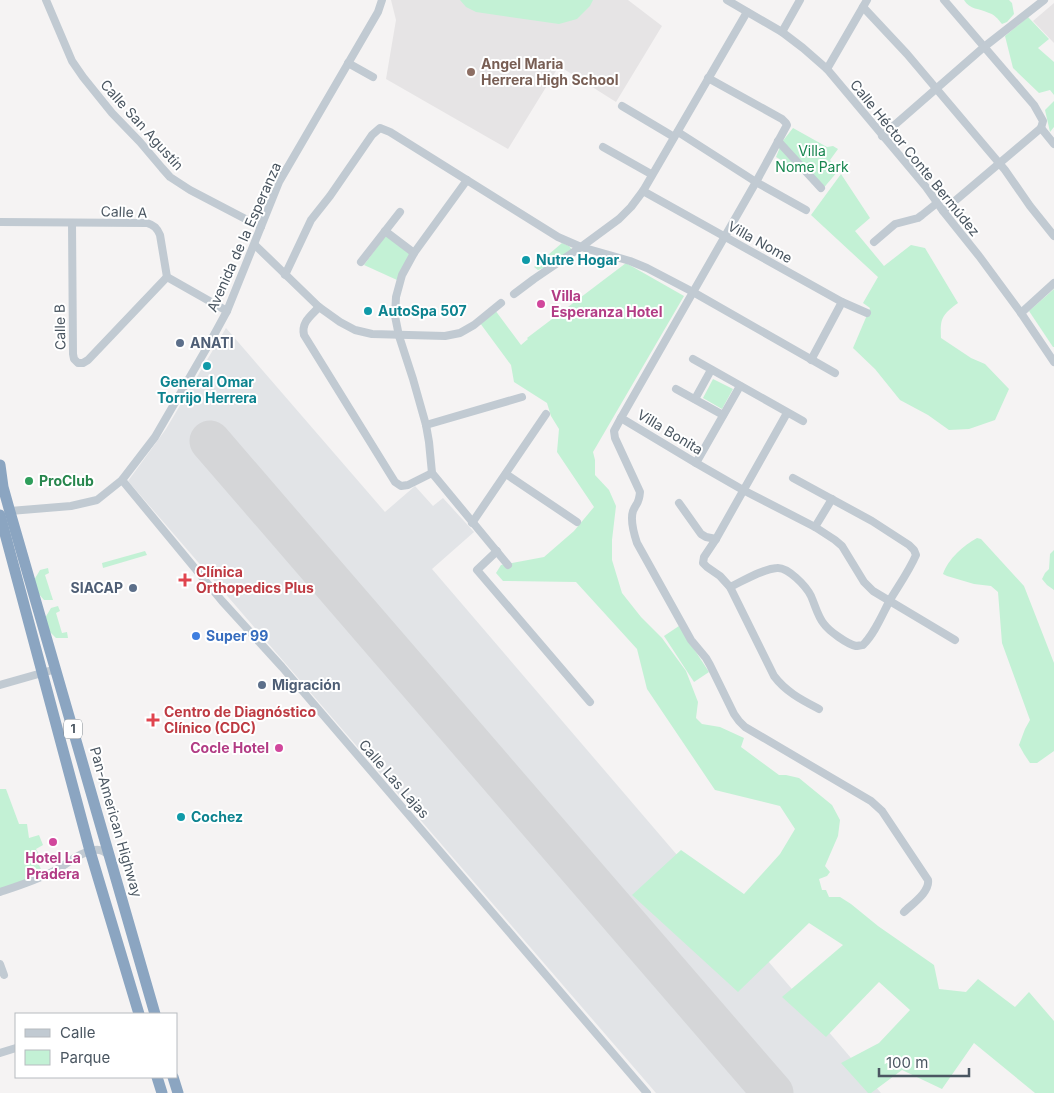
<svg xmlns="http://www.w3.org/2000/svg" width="1054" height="1093" font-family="Inter,sans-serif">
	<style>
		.education { fill: #e6e4e5 }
		.airport { fill: #e2e4e7 }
		.green { fill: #c3f1d5 }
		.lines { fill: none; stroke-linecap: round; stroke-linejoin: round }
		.runway { stroke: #d5d6d8; stroke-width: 41 }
		.minor { stroke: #c1cad2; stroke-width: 8 }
		.highway { stroke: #8ba5c1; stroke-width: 11 }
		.education-dot { fill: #8d6e63; stroke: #fff; stroke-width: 2 }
		.culture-dot { fill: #0f9aa8; stroke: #fff; stroke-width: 2 }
		.hotel-dot { fill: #d1479c; stroke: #fff; stroke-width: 2 }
		.service-dot { fill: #5c6f8a; stroke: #fff; stroke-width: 2 }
		.leisure-dot { fill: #2e9e5b; stroke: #fff; stroke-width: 2 }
		.health-dot { fill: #e0444e; stroke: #fff; stroke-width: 2 }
		.shop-dot { fill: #3f7fe0; stroke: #fff; stroke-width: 2 }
		.labels { text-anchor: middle; stroke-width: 4; stroke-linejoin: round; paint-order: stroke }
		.shield { fill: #fff; stroke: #808990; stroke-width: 1 }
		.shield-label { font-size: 12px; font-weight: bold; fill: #4a5661 }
		.education-label { font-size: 14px; font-weight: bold; fill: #785e54; stroke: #fff; text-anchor: start }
		.street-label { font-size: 14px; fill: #4a5661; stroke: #fff }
		.park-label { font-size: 14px; fill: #17864f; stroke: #fff }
		.culture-label { font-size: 14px; font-weight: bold; fill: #0d838f; stroke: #fff; text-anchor: start }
		.hotel-label { font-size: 14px; font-weight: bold; fill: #b23c85; stroke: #fff; text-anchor: start }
		.service-label { font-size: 14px; font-weight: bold; fill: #4e5e75; stroke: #fff; text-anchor: start }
		.leisure-label { font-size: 14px; font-weight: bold; fill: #27864d; stroke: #fff; text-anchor: start }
		.health-label { font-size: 14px; font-weight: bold; fill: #be3a42; stroke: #fff; text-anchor: start }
		.shop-label { font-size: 14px; font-weight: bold; fill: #366cbe; stroke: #fff; text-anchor: start }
	</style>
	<rect width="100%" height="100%" fill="#f5f3f3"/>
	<g class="education">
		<path d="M391 0H628L662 26 616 102 559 66 508 149 386 79 396 20Z"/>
		<path d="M1054 3V43L1033 21Z"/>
	</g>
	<path class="airport" d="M226 328 385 512 415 486 433 506 443 498 474 532 432 569 881 1093H656L128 481 166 429Z"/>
	<g class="green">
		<path d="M460 0H593L590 6 577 19 559 24 476 12 466 7Z"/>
		<path d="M964 0H1009L1012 3 1014 14 1007 22 1002 24C998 19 995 15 989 13 979 8 970 10 964 0Z"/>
		<path d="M1028 17 1049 39 1038 48 1054 62V95L1050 90 1039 93 1013 68 1005 36Z"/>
		<path d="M1054 101V127L1050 132 1045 110Z"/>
		<path d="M793 128 827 147 833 146 838 149 830 160 838 171 821 191 801 172 776 157 782 142Z"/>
		<path d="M841 174 870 218 855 231 884 266 911 245 925 248 958 303C942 315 940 318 941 338L971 358 985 364 1009 389 995 420 969 429 949 430 928 415 900 400 875 369 853 348 870 308 863 303 878 277 811 215Z"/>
		<path d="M386 235 410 253 397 280 364 265Z"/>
		<path d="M562 243 569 246 573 251 549 266 538 270 534 267Z"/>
		<path d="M626 263 684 296 593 452 595 460V475L609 490 616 506 612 540V560L622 593 641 617 662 638 686 671 698 702 696 718 702 724 720 727 744 738 741 747 779 775H786L799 778 832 805 840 820 838 836 825 866 830 872 827 876 819 879 822 890H826L829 897H840L851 904 878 926 934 965 939 989 966 992 978 979 1015 1007 1029 992 1054 1021V1093H1035L974 1043 942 1089 902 1070 871 1093H868L841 1063 879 1043 910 1010 879 982 826 1037 782 997 843 945 809 923 738 992 632 895 681 850 744 894 780 854 795 829 780 806 715 790 647 689 637 649 576 582 503 581 496 573 501 565 544 557 574 531 594 507 557 452 559 429 551 416 547 403 514 382 511 365 480 323 495 310 521 345 528 339 527 338Z"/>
		<path d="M1054 289V347H1053L1029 311Z"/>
		<path d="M713 379 733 389 722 409 703 398Z"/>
		<path d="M977 538 981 539 1024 586 1054 663V751L1037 763H1030L1024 754 1019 745 1025 729 1030 720 1002 643 998 592 991 586 974 584 947 576 943 574C948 559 964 545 977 538Z"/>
		<path d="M1054 550V590L1047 585 1042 579 1045 573 1049 569 1050 554Z"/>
		<path d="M145 551 147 555 103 568 102 563Z"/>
		<path d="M48 568 49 573 45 575 53 600H44L38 593 34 580 40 570Z"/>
		<path d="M58 606 60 611 56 613 62 633 67 632 68 638H56L49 631 45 618 51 608Z"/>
		<path d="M679 626 709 672 694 682 664 636Z"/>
		<path d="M0 789H6L19 824H27L29 838 39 835 43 845 36 849 42 860 37 861 44 875 0 892Z"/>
	</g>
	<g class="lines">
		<path class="runway" d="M210 441 773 1093"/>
		<g class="minor">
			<path d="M46 0 72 61 83 77 112 113 140 142 162 168 170 177 190 190 261 227"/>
			<path d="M727 0 782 32 803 48 827 69 926 187 943 211 979 256 1021 313 1054 362"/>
			<path d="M944 0 1034 105 1043 121 1041 128"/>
			<path d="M863 7 907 54 1005 170 1030 206 1054 236"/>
			<path d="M782 32 800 0"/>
			<path d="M348 63 373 77"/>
			<path d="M827 69 867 0"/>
			<path d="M708 78 782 119 786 123 787 125 756 182 621 418 696 463 743 490 815 527 835 540 842 546 864 582 873 591 955 640"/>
			<path d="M622 106 674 137"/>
			<path d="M1041 128 1054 144"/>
			<path d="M678 132 756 182 806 210"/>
			<path d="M882 136 984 47 1044 0"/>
			<path d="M778 141 821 188"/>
			<path d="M603 147 651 174"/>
			<path d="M467 180 414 253 402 275 396 297 395 316 399 336 413 379 426 425 429 442 432 473 508 565"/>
			<path d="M643 191 842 302 867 313"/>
			<path d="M943 211 1041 128"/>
			<path d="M0 222 147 223C154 225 157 228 160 235L167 277 227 311"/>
			<path d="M72 223 73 354 74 359 78 363H83L88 360 167 277"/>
			<path d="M385 231 414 253"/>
			<path d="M874 242 895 224 918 218 922 215 937 203"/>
			<path d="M255 245 319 307 340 322 355 330 372 334 445 336 460 333 474 325 501 303"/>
			<path d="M361 262 400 212"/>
			<path d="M285 275 311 220 330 196 372 135 380 128 390 132 558 237 581 247 630 261 647 268 693 292 835 373"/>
			<path d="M514 294 534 279 581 247 619 219 631 207 643 191 747 12"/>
			<path d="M319 307C311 316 301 322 304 335L395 482 401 486 408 485 432 473"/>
			<path d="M1021 313 1054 283"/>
			<path d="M693 359 803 421"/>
			<path d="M811 360 842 302"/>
			<path d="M676 389 723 415"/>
			<path d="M695 399 711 370"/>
			<path d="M787 413 716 539 704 557 703 563 707 567 720 576 730 587 774 676C786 692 802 700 819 709"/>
			<path d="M621 418 614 431 615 438 640 492C639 504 637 502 633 511 630 520 634 534 637 543L691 640 706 658 710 665 734 714 739 721 745 727 871 801 882 811 928 880C930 892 912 904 904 912"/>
			<path d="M426 425 522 397"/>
			<path d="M696 463 740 386"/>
			<path d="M506 474 577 522"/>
			<path d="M122 480 222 601 282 667 647 1093"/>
			<path d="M679 503 701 534 706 537 716 539"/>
			<path d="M10 511 71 506 97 500 122 480 155 437 209 344 227 311 279 182 378 12 382 0"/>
			<path d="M472 523 546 414"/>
			<path d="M815 527 832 499"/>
			<path d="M497 551 477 570 590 702"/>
			<path d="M730 587C743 581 762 569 777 568 788 567 806 586 811 596 815 605 818 617 824 624 829 631 847 644 856 646 858 646 861 645 863 645 875 633 882 615 890 600 899 585 909 571 916 555L914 550 909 545 872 521 793 478"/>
			<path d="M0 685 56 669"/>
			<path d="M0 892C18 886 37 880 54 871 68 864 79 852 95 850 101 849 105 852 109 855"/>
			<path d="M0 964 4 975"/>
			<path d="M0 1053 16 1048"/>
		</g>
		<g class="highway">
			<path d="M0 465 3 487 10 512 155 1014"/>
			<path d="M0 515 90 851 139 1014"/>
			<path d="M157 1077 162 1093"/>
			<path d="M173 1077 178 1093"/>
		</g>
	</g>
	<circle class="education-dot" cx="471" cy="72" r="5"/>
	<g class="culture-dot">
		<circle cx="526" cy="260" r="5"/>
		<circle cx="368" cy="311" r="5"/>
		<circle cx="207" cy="366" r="5"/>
		<circle cx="181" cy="817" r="5"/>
	</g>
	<g class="hotel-dot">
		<circle cx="541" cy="304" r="5"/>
		<circle cx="279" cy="748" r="5"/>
		<circle cx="53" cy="842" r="5"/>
	</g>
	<g class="service-dot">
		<circle cx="180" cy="343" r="5"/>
		<circle cx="133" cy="588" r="5"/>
		<circle cx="262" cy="685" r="5"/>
	</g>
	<circle class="leisure-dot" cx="29" cy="481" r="5"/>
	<g class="health-dot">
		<path d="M182.5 572.5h5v5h5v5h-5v5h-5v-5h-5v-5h5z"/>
		<path d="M150.5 712.5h5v5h5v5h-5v5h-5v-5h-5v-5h5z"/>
	</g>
	<circle class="shop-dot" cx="196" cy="636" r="5"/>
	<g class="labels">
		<rect class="shield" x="64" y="719.5" width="18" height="19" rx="4"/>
		<g class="shield-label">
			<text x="73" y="733">1</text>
		</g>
		<g class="education-label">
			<text x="481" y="69">Angel Maria<tspan x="481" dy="16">Herrera High School</tspan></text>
		</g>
		<g class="street-label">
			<text transform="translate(142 125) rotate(48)" y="5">Calle San Agustín</text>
			<text transform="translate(915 158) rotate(51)" y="5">Calle Héctor Conte Bermúdez</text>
			<text transform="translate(124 212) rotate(2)" y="5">Calle A</text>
			<text transform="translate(244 237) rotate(-66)" y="5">Avenida de la Esperanza</text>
			<text transform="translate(760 242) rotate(29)" y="5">Villa Nome</text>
			<text transform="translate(60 327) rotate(-91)" y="5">Calle B</text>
			<text transform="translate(670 432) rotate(31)" y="5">Villa Bonita</text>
			<text transform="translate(394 779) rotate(49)" y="5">Calle Las Lajas</text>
			<text transform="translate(116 822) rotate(74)" y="5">Pan-American Highway</text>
		</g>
		<g class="park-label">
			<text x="812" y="156">Villa<tspan x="812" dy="16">Nome Park</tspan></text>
		</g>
		<g class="culture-label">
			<text x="536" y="265">Nutre Hogar</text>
			<text x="378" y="316">AutoSpa 507</text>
			<text x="207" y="387" text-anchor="middle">General Omar<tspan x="207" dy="16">Torrijo Herrera</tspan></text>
			<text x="191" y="822">Cochez</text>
		</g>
		<g class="hotel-label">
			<text x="551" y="301">Villa<tspan x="551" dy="16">Esperanza Hotel</tspan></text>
			<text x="269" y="753" text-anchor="end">Cocle Hotel</text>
			<text x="53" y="863" text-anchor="middle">Hotel La<tspan x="53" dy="16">Pradera</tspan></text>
		</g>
		<g class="service-label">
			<text x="190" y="348">ANATI</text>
			<text x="123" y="593" text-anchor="end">SIACAP</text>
			<text x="272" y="690">Migración</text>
		</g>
		<g class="leisure-label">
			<text x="39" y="486">ProClub</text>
		</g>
		<g class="health-label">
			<text x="196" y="577">Clínica<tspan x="196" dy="16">Orthopedics Plus</tspan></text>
			<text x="164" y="717">Centro de Diagnóstico<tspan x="164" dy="16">Clínico (CDC)</tspan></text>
		</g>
		<g class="shop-label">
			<text x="206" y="641">Super 99</text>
		</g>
	</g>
	<rect x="15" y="1013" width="162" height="65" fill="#ffffff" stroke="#b7bbc0"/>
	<rect x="25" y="1029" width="25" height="8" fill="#c1cad2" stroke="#b7bbc0"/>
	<text x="60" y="1038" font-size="15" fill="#4a5661">Calle</text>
	<rect x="25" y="1050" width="25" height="15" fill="#c3f1d5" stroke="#b7bbc0"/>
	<text x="60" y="1063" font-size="15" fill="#4a5661">Parque</text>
	<path d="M879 1068v8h90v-8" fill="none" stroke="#4a5661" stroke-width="2.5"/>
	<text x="886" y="1068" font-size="15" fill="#4a5661" stroke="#ffffff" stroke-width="4" paint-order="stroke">100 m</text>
</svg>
